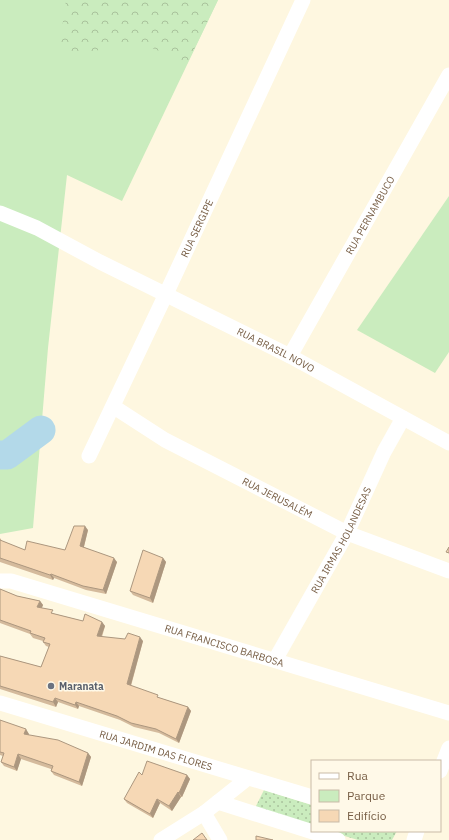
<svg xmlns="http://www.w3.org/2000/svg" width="449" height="840" font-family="'IBM Plex Sans',sans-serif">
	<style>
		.green { fill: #caecbe }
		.forest { fill: url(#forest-crowns) }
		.park { fill: url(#park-dots) }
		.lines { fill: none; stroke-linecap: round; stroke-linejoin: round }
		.river { stroke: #b3d9e9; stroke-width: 29 }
		.minor { stroke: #fff; stroke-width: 15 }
		.wall { fill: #d4ba9c }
		.shaded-wall { fill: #ac977f }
		.building { fill: #f6d8b5; stroke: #ac977f }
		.worship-dot { fill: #6b7280; stroke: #fff9e8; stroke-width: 1.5 }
		.labels { text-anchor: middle; stroke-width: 3; stroke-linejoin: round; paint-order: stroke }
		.street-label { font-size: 10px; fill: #775e45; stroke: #fff9e8 }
		.worship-label { font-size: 10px; font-weight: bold; fill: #5b616d; stroke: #fff9e8; text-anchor: start }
	</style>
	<defs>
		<pattern id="forest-crowns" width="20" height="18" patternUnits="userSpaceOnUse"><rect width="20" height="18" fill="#caecbe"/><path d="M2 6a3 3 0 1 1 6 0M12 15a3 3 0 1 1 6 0" fill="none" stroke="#a9c29c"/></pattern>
		<pattern id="park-dots" width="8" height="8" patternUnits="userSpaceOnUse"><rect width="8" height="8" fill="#caecbe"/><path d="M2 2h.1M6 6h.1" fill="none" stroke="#a9c29c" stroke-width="1.8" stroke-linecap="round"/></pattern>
	</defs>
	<rect width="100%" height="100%" fill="#fef7e0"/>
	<g class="green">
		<path d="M0 0H218L122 201 67 175 48 348 33 528 0 534Z"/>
		<path d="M449 196V352L435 373 357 330Z"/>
	</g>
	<path class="forest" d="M66 0H218L187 64 137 41 78 55 60 43Z"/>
	<g class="park">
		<path d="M264 790 312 805V826L255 808Z"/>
		<path d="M328 831H397L392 840H358Z"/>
	</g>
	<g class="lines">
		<path class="river" d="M0 455H7L41 430"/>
		<g class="minor">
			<path id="s1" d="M0 213 37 228 100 262 290 356 449 443"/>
			<path id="s2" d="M290 356 449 75"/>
			<path id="s3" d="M114 407 165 440 347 533 449 571"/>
			<path id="s4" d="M89 456 166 294 303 0"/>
			<path id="s5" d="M0 581H11L449 713"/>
			<path id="s6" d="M275 660 347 533 384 452 403 418"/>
			<path id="s7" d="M0 703 312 797"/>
			<path d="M440 771 449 748"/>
			<path d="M218 802 338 840"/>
			<path d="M204 813 220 840"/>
			<path d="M161 840 204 813 248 778"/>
			<path d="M414 840 417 831"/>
		</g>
	</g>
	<g class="wall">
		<path d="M88 530 84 547 117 562 106 594 86 590 54 578 53 580 0 562V538L2 541 25 550H65Z"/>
		<path d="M163 558 166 562 153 603 133 595 130 591Z"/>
		<path d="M0 589 17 596 40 601 43 605 42 608 55 614 83 621 102 622 105 626 102 637 143 641 131 686 160 698 188 707 191 711 179 743 159 733 134 727 120 720 79 706 78 709 58 702 56 707 0 689V656L41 667 49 647 46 646 43 642V641L33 638 30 634 0 623Z"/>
		<path d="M0 720 29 734 28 735 88 753 91 757 82 786 54 775 51 771V769L21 759 17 771 4 766 1 762 3 756 0 755Z"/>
		<path d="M142 775H187L190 779 182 797H181L172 811 160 803 153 818 127 803 124 799Z"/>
	</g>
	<g class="shaded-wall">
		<path d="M85 526 88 530 83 550 80 546Z"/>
		<path d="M114 558 117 562 106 594 103 590Z"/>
		<path d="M163 558 166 562 153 603 150 598Z"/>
		<path d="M51 574 54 578 53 580 50 575Z"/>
		<path d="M40 601 43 605 40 611 37 607Z"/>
		<path d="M102 622 105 626 100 640 97 636Z"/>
		<path d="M140 637 143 641 130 688 127 684Z"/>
		<path d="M55 698 58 702 56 707 53 702Z"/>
		<path d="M76 702 79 706 78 709 75 705Z"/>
		<path d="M188 707 191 711 179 743 176 739Z"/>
		<path d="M26 729 29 734 27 739 24 734Z"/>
		<path d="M88 753 91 757 82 786 79 782Z"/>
		<path d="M18 754 21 759 17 771 14 767Z"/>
		<path d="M187 775 190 779 182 797 179 793Z"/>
		<path d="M178 792 181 797 172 811 169 806Z"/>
		<path d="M157 799 160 803 153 818 150 814Z"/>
	</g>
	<g class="building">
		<path d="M74 526H85L80 546 114 558 103 590 83 586 51 574 50 575 0 558V540L25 550 27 541 65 550Z"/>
		<path d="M449 547V553L446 552Z"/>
		<path d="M143 550 163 558 150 598 130 591Z"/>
		<path d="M0 589 17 596 40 601 37 607 53 610 51 613 83 621 85 614 102 622 97 636 125 639 128 633 140 637 127 684 158 695 157 697 188 707 176 739 156 729 131 723 117 716 76 702 75 705 55 698 53 702 0 686V656L41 667 50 644 43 642 45 638 30 633 31 631 0 620Z"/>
		<path d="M0 720 26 729 24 734 58 740 88 753 79 782 51 771 53 766 18 754 14 767 1 762 4 753 0 752Z"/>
		<path d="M147 761 187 775 179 793 178 792 169 806 157 799 150 814 124 799 139 772 142 775Z"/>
		<path d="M202 833 207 840H193Z"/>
		<path d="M256 836 273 840H256Z"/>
	</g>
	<circle class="worship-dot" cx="51" cy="686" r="4"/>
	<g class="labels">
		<g class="street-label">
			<text dy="4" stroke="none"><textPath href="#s2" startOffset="162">RUA PERNAMBUCO</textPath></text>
			<text dy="4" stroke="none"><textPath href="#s4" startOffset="252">RUA SERGIPE</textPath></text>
			<text dy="4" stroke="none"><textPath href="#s1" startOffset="308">RUA BRASIL NOVO</textPath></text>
			<text dy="4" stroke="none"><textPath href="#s3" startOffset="187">RUA JERUSALÉM</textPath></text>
			<text dy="4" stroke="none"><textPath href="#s6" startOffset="137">RUA IRMAS HOLANDESAS</textPath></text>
			<text dy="4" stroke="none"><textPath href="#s5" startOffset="234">RUA FRANCISCO BARBOSA</textPath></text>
			<text dy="4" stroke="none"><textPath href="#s7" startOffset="163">RUA JARDIM DAS FLORES</textPath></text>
		</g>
		<g class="worship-label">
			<text x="59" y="690">Maranata</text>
		</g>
	</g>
	<rect x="311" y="760" width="130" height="72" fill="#fff9e8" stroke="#c9bba7"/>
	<rect x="319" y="773" width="20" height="6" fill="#ffffff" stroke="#c9bba7"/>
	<text x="347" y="780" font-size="12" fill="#775e45">Rua</text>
	<rect x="319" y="790" width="20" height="12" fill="#caecbe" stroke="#c9bba7"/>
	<text x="347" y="800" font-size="12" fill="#775e45">Parque</text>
	<rect x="319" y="810" width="20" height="12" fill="#f6d8b5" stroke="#c9bba7"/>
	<text x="347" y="820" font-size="12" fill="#775e45">Edifício</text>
</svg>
